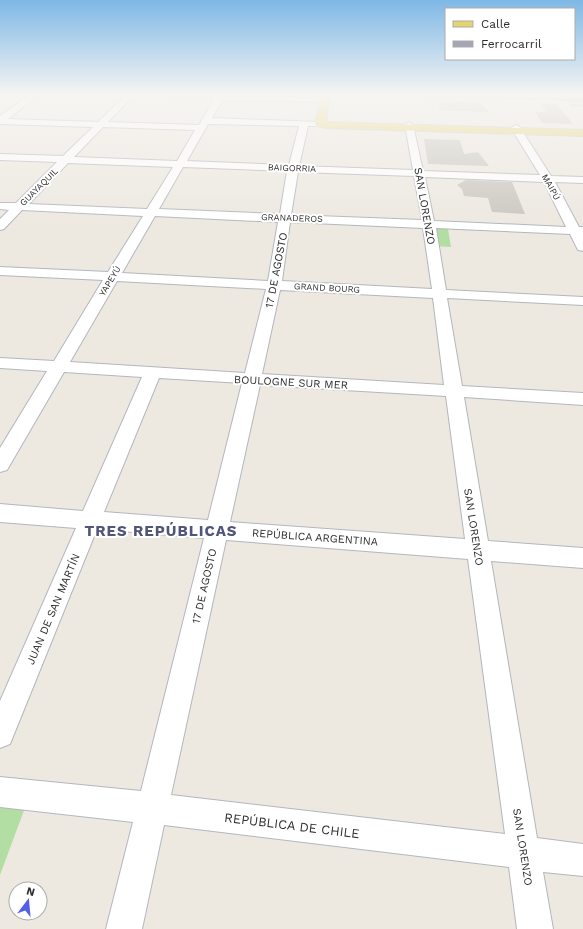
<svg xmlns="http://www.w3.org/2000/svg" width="583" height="929" font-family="'Work Sans',sans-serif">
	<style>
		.green { fill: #b2dea4 }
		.building { fill: #c9c7bf }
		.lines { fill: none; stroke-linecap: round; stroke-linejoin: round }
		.minor-casing { stroke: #b4b6bf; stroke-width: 2 }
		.major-casing { stroke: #c8c8c8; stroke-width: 2 }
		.minor { fill: #fff; fill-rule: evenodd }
		.major { fill: #e4d46f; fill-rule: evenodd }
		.rail { stroke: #a4a5b5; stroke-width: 1.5 }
		.labels { text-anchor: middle; stroke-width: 4; stroke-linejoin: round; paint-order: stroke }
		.far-street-label { font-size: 9px; fill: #2d2d2d; stroke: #fff }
		.street-label { font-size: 11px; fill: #2d2d2d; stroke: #fff }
		.near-street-label { font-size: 13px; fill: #2d2d2d; stroke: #fff }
		.district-label { font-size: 15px; font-weight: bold; letter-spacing: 1px; fill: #51557a; stroke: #fff }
	</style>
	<rect width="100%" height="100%" fill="#ede9e1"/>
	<g class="green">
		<path d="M430 228 448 229 451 247 432 246Z"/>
		<path d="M0 801 26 805 0 875Z"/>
	</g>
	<g class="building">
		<path d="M562 96H583V107H571Z"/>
		<path d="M479 101 489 112 439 110 440 102Z"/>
		<path d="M540 103 557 104 573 124 542 123 535 112H546Z"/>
		<path d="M424 139 460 140 464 154 478 152 489 166 428 164Z"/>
		<path d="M466 180 512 182 525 214 492 212 488 198 464 196 462 189 457 185Z"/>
	</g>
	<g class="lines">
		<g class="minor-casing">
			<path id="minor" d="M28 96H37L8 119 98 122 125 96H133L108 122 199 125 214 99 178 98 174 96 324 98 328 100 327 102 222 100 212 118 320 122V126H308L299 166 413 170 405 125 409 122 413 125 423 171 540 175 511 128 516 125 519 126 551 176 583 177V183L555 182 579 227H583V251L578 250 570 234 436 228 446 290 583 297V305L447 298 462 386 583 393V405L464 397 488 541 583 548V568L491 561 537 838 583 844V876L543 872 553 929H517L509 867 164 825 142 929H106L133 822 0 807V777L141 791 204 538 97 529 10 744 0 748V701L76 528 0 522V504L83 511 142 377 64 372 7 470 0 472V448L47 371 0 368V358L54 361 103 280 0 275V267L108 272 143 216 22 210 4 229 0 230V219L9 210 0 209V203H16L57 162 0 160V154L63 156 93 127 0 124V116ZM208 124 299 126 289 165 187 161ZM103 127 195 130 177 161 74 157ZM68 163 173 167 147 209 29 204ZM183 167 287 171 280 214 159 209ZM298 172 414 176 422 220 291 215ZM425 177 544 182 566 227 434 221ZM155 216 278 222 268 281 122 273ZM290 222 423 228 432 289 282 281ZM117 281 266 289 245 373 70 362ZM280 290 433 298 444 385 262 374ZM159 378 242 383 208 520 104 512ZM260 385 446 396 465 539 230 522ZM226 540 468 559 505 834 171 795Z"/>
		</g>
		<g class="major-casing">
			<path id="major" d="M321 96H329L326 122 583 130V136L326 128 317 126 315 124Z"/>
		</g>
		<use href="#minor" class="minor"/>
		<use href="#major" class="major"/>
		<path class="rail" d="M422 96 583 100"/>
	</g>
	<linearGradient id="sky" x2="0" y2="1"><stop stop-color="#7eb8e6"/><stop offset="0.42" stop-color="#f7f5f2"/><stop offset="1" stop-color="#f7f5f2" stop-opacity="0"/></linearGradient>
	<rect width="583" height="226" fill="url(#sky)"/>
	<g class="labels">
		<g class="far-street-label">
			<text transform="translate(292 168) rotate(2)" y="3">BAIGORRIA</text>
			<text transform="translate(39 187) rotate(-45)" y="3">GUAYAQUIL</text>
			<text transform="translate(551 187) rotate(61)" y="3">MAIPÚ</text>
			<text transform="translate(292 218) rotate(2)" y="3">GRANADEROS</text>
			<text transform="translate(110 281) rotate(-59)" y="3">YAPEYÚ</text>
			<text transform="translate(327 288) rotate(3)" y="3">GRAND BOURG</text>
		</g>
		<g class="street-label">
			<text transform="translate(425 206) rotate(80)" y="4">SAN LORENZO</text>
			<text transform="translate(276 270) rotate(-79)" y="4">17 DE AGOSTO</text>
			<text transform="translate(291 382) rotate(3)" y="4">BOULOGNE SUR MER</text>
			<text transform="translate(474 527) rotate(81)" y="4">SAN LORENZO</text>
			<text transform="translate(315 537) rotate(4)" y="4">REPÚBLICA ARGENTINA</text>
			<text transform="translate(204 586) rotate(-77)" y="4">17 DE AGOSTO</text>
			<text transform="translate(53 609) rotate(-67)" y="4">JUAN DE SAN MARTÍN</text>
			<text transform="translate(523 847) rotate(81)" y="4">SAN LORENZO</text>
		</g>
		<g class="near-street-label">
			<text transform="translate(292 825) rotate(7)" y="5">REPÚBLICA DE CHILE</text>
		</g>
		<g class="district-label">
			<text x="161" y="536">TRES REPÚBLICAS</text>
		</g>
	</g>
	<rect x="445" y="8" width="130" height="52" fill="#ffffff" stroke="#ababab"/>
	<rect x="453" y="21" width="20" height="6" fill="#e4d46f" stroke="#ababab"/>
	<text x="481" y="28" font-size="12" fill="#2d2d2d">Calle</text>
	<rect x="453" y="41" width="20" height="6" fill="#a4a5b5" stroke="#ababab"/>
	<text x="481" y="48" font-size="12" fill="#2d2d2d">Ferrocarril</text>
	<g transform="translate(28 901) rotate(16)"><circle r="19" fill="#ffffff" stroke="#ababab"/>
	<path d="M0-3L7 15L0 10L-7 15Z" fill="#5260e9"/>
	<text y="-6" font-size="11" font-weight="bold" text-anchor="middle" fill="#2d2d2d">N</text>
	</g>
</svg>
